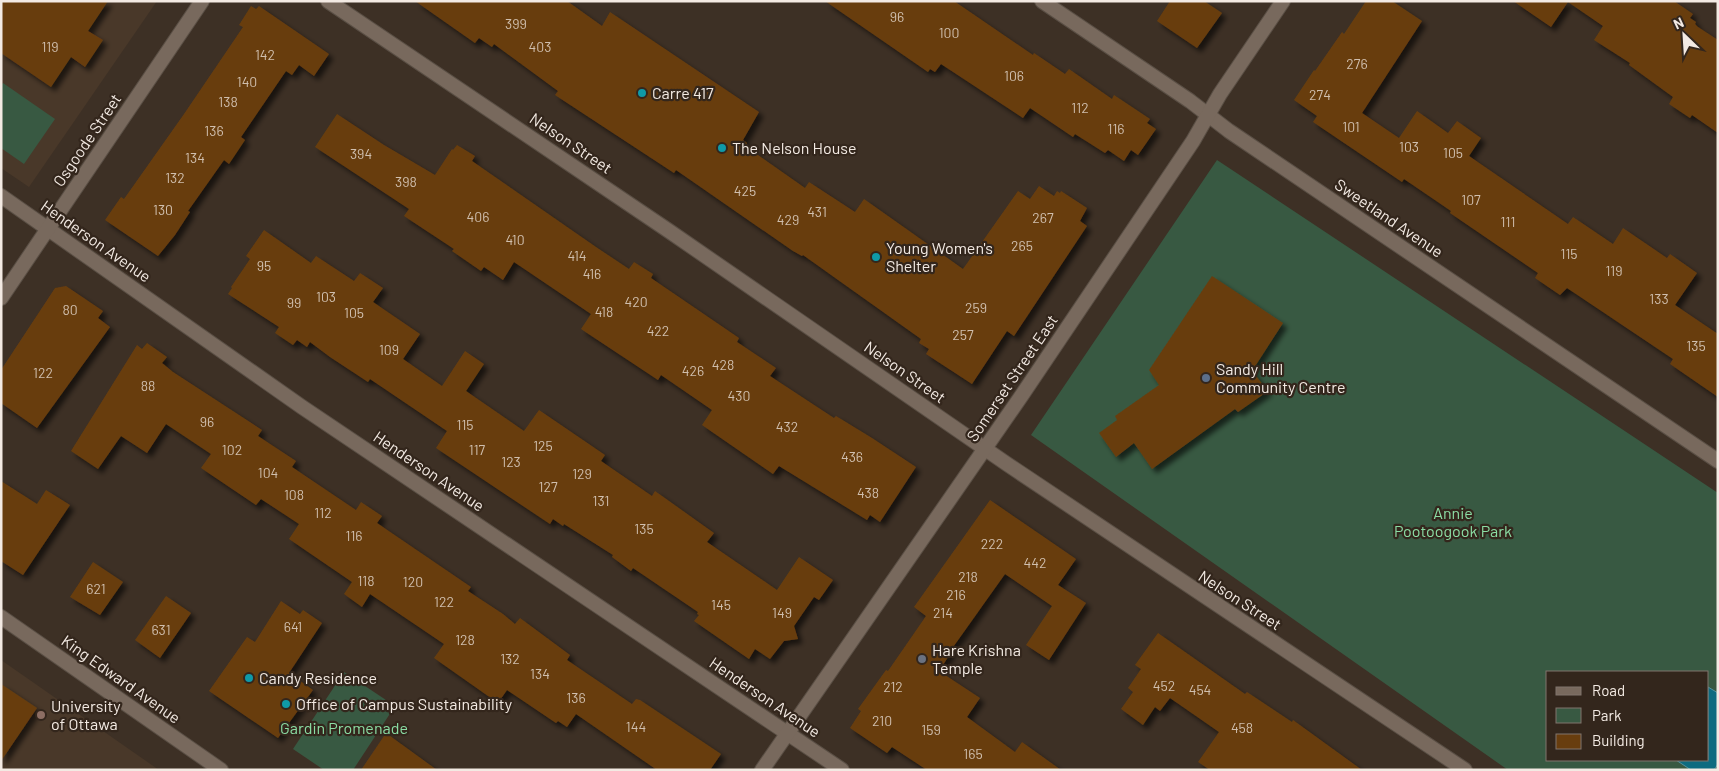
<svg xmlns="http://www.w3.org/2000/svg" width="1719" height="771" font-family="Barlow,sans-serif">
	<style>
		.built { fill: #493829 }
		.green { fill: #385942; fill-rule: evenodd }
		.water { fill: #0e6b80; stroke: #53919e }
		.building { fill: #683d0e; filter: url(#shadow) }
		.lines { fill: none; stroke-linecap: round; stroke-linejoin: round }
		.minor-casing { stroke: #5a4f45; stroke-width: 16 }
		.tertiary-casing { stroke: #5a4f45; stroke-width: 16 }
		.secondary-casing { stroke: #5a4f45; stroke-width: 16 }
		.minor { stroke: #78695d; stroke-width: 14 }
		.tertiary { stroke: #78695d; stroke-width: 14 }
		.secondary { stroke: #78695d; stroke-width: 14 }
		.culture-dot { fill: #0f9aa8; stroke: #33261c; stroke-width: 2 }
		.service-dot { fill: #5c6f8a; stroke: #33261c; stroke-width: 2 }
		.worship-dot { fill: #6b7280; stroke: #33261c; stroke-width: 2 }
		.education-dot { fill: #8d6e63; stroke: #33261c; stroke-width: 2 }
		.labels { text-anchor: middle; stroke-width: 4.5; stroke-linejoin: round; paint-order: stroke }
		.number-label { font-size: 14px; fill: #d0bfae }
		.poi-label { font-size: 16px; fill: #f3eae3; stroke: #33261c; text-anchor: start }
		.street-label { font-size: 16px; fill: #f3eae3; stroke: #33261c }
		.park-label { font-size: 16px; fill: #8bdda4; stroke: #33261c }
	</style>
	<defs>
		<filter id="shadow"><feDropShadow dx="4.5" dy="4.5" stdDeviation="2.5" flood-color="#0009"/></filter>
	</defs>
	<rect width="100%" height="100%" fill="#3d3025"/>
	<g class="built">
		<path d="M1 1H157L29 187 1 168Z"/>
		<path d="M1 660 159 770H1Z"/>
	</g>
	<g class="green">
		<path d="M3 83 55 119 24 164 1 148V86Z"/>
		<path d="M1217 160 1718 493V770H1508L1031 435ZM1548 672H1708V760H1548Z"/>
		<path d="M344 672 395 706 353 770H324L293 749Z"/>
	</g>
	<path class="water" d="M1708 687 1718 693V764L1714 770H1691L1676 760H1708Z"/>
	<g class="building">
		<path d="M1 1H108L88 31 103 40 85 67 71 57 51 87 1 53Z"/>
		<path d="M415 1H567L602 26 610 12 759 112 743 140 747 143 745 146 805 188 809 182 855 212 864 199 963 269 1018 191 1030 199 1039 186 1054 196 1057 191 1060 193 1061 191 1087 208 1080 221 1087 226 1014 336 1007 331 972 384 926 354 929 349 919 343 921 339 803 255 802 256 793 251 676 170 674 173 555 95 558 91 494 44 492 47 479 38 475 43Z"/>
		<path d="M825 1H954L1033 55 1034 53 1065 74 1069 69 1112 99 1114 95 1150 119 1147 123 1156 129 1138 155 1131 150 1124 161 1108 150 1105 153 1075 134 1073 137 1030 108 1023 118 941 64 935 72 930 69 928 72Z"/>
		<path d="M1170 1H1204L1222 13 1197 48 1157 21Z"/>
		<path d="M1366 1H1392L1422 21 1362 113 1399 138 1417 111 1448 133 1457 121 1481 138 1469 156 1568 224 1573 217 1613 244 1623 228 1667 258 1670 254 1697 273 1675 305 1718 334V397L1670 364 1673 359 1567 288 1560 295 1535 278 1538 273 1450 213 1451 211 1404 179 1402 182 1313 122 1317 116 1294 100 1314 70 1315 71 1342 32 1344 34Z"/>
		<path d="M1513 1H1674L1693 14 1690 18 1696 22 1695 24 1698 27 1718 40V133L1692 115 1690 118 1669 104 1673 97 1629 65 1630 63 1594 40 1603 26 1568 2 1551 27Z"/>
		<path d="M251 6 256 9 259 6 329 54 314 76 299 65 292 75 286 71 241 137 245 140 229 164 224 160 188 211 190 212 175 235 158 256 105 220 121 197 124 199 184 114 243 27 239 25Z"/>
		<path d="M337 114 384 145 435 175 452 149 453 150 457 145 475 156 472 161 596 247 629 269 634 262 653 274 651 278 739 338 737 342 776 368 770 376 834 418 836 416 872 438 916 467 880 522 870 515 867 520 779 466 773 474 702 425 712 410 661 375 658 380 581 329 591 314 514 262 503 280 484 267 481 271 452 251 454 249 404 216 409 209 315 147Z"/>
		<path d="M264 230 311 263 316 256 354 281 360 273 383 288 373 302 420 334 403 359 442 386 465 351 484 364 466 391 524 431 539 410 605 455 601 461 652 496 655 491 714 533 707 542 777 590 799 557 833 580 819 600 814 597 794 626 798 639 784 641 770 659 755 649 749 659 694 621 699 615 697 614 698 612 633 568 631 571 612 557 613 555 564 524 563 526 553 519 550 524 436 448 447 431 370 379 368 382 330 357 310 342 307 347 297 340 293 345 275 333 279 327 228 294 232 288 231 287 250 259 246 256Z"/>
		<path d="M1212 276 1283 323 1252 371 1268 391 1238 412 1235 409 1152 469 1134 443 1116 457 1099 433 1117 420 1115 416 1159 385 1149 370Z"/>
		<path d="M66 286 103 311 98 318 110 327 37 428 1 403V370L55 288Z"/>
		<path d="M147 343 167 357 162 363 173 372 262 430 258 436 296 461 292 467 356 510 361 502 382 516 377 523 471 587 468 591 503 614 515 624 520 618 570 655 567 660 632 704 636 699 640 700 721 754 710 770H657L576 714 567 727 558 721 556 723 507 690 498 703 434 658 444 644 370 594 362 607 344 594 352 582 289 539 299 524 261 499 256 505 201 468 211 454 166 424 147 453 121 436 98 469 71 451 137 345 142 349Z"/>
		<path d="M1 481 37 504 46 490 70 505 23 575 1 561Z"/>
		<path d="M990 500 1076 559 1058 585 1086 603 1049 660 1026 645 1052 606 1005 574 951 650 952 651 939 671 980 698 967 717 1015 752 1022 742 1061 770H927L892 747 887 753 850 728 861 711 858 709 886 670 888 671 926 616 914 607Z"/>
		<path d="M93 562 123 582 100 615 70 597Z"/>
		<path d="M166 596 191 613 160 658 135 640Z"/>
		<path d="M281 601 300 614 303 610 322 623 289 673 313 690 278 738 209 691 247 637 255 642Z"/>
		<path d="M1158 633 1245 694 1247 692 1292 722 1293 720 1362 770H1210L1198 762 1219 732 1170 698 1160 711 1155 707 1143 725 1121 709 1133 692 1128 688 1141 669 1135 665Z"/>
		<path d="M1 684 37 708 1 761Z"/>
		<path d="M386 733 437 770H361Z"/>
	</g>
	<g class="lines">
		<g class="minor-casing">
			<g id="minor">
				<path d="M328 1 669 231 1007 464 1465 770"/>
				<path d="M1042 1 1190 101 1229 131 1718 461"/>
				<path d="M1 196 302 407 842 770"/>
				<path d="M1 298 202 1"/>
			</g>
		</g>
		<g class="tertiary-casing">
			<path id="tertiary" d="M762 770 1022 395 1193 141 1220 94 1283 1"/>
		</g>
		<g class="secondary-casing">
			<path id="secondary" d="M1 617 221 770"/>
		</g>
		<use href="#minor" class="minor"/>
		<use href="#tertiary" class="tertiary"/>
		<use href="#secondary" class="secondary"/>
	</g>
	<g class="culture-dot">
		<circle cx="642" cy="93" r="5"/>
		<circle cx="722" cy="148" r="5"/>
		<circle cx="876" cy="257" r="5"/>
		<circle cx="249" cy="678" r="5"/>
		<circle cx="286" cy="704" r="5"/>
	</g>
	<circle class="service-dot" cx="1206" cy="378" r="5"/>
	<circle class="worship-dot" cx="922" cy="659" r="5"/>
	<circle class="education-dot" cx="41" cy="715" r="5"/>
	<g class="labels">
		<g class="number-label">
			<text x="897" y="22">96</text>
			<text x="516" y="29">399</text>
			<text x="949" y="38">100</text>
			<text x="50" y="52">119</text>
			<text x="540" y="52">403</text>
			<text x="265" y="60">142</text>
			<text x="1357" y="69">276</text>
			<text x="1014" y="81">106</text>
			<text x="247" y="87">140</text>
			<text x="1320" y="100">274</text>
			<text x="228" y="107">138</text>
			<text x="1080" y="113">112</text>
			<text x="1351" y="132">101</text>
			<text x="1116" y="134">116</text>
			<text x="214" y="136">136</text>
			<text x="1409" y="152">103</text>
			<text x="1453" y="158">105</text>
			<text x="361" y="159">394</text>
			<text x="195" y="163">134</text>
			<text x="175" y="183">132</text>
			<text x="406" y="187">398</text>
			<text x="745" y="196">425</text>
			<text x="1471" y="205">107</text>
			<text x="163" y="215">130</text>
			<text x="817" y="217">431</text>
			<text x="478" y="222">406</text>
			<text x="1043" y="223">267</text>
			<text x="788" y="225">429</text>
			<text x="1508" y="227">111</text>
			<text x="515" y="245">410</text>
			<text x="1022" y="251">265</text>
			<text x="1569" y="259">115</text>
			<text x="577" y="261">414</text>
			<text x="264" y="271">95</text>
			<text x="1614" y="276">119</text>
			<text x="592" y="279">416</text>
			<text x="326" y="302">103</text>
			<text x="1659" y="304">133</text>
			<text x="636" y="307">420</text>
			<text x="294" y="308">99</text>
			<text x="976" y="313">259</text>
			<text x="70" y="315">80</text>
			<text x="604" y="317">418</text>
			<text x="354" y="318">105</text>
			<text x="658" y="336">422</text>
			<text x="963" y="340">257</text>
			<text x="1696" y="351">135</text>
			<text x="389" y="355">109</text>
			<text x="723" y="370">428</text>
			<text x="693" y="376">426</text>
			<text x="43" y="378">122</text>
			<text x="148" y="391">88</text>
			<text x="739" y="401">430</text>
			<text x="207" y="427">96</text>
			<text x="465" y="430">115</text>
			<text x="787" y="432">432</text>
			<text x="543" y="451">125</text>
			<text x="232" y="455">102</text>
			<text x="477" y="455">117</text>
			<text x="852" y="462">436</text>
			<text x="511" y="467">123</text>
			<text x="268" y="478">104</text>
			<text x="582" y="479">129</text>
			<text x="548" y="492">127</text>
			<text x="868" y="498">438</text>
			<text x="294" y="500">108</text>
			<text x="601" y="506">131</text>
			<text x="323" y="518">112</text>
			<text x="644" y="534">135</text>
			<text x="354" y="541">116</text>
			<text x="992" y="549">222</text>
			<text x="1035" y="568">442</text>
			<text x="968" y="582">218</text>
			<text x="366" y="586">118</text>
			<text x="413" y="587">120</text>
			<text x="96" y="594">621</text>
			<text x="956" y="600">216</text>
			<text x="444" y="607">122</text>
			<text x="721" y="610">145</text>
			<text x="782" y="618">149</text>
			<text x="943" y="618">214</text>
			<text x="293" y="632">641</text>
			<text x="161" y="635">631</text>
			<text x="465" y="645">128</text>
			<text x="510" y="664">132</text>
			<text x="540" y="679">134</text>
			<text x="1164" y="691">452</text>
			<text x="893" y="692">212</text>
			<text x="1200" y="695">454</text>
			<text x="576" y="703">136</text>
			<text x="882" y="726">210</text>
			<text x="636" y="732">144</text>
			<text x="1242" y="733">458</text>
			<text x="931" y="735">159</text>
			<text x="973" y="759">165</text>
		</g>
		<g class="poi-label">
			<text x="652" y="99">Carre 417</text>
			<text x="732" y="154">The Nelson House</text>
			<text x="886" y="254">Young Women's<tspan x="886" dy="18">Shelter</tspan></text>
			<text x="1216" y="375">Sandy Hill<tspan x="1216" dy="18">Community Centre</tspan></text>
			<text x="932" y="656">Hare Krishna<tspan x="932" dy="18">Temple</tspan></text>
			<text x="259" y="684">Candy Residence</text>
			<text x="296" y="710">Office of Campus Sustainability</text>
			<text x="51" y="712">University<tspan x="51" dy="18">of Ottawa</tspan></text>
		</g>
		<g class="street-label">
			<text transform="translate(87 140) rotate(-56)" y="6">Osgoode Street</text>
			<text transform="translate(571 143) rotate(34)" y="6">Nelson Street</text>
			<text transform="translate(1389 218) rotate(34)" y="6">Sweetland Avenue</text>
			<text transform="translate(96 241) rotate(35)" y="6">Henderson Avenue</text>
			<text transform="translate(905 372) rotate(35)" y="6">Nelson Street</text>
			<text transform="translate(1012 378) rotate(-56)" y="6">Somerset Street East</text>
			<text transform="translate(429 471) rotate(34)" y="6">Henderson Avenue</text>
			<text transform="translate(1240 600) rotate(33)" y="6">Nelson Street</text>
			<text transform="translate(121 679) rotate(35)" y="6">King Edward Avenue</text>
			<text transform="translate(765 697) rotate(34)" y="6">Henderson Avenue</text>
		</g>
		<g class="park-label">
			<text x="1453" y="519">Annie<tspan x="1453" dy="18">Pootoogook Park</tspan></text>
			<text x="344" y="734">Gardin Promenade</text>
		</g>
	</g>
	<rect width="1719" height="771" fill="none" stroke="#f3eae3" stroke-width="5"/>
	<rect x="1546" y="671" width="162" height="90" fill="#33261c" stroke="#80746c"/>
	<rect x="1556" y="687" width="25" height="8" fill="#78695d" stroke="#80746c"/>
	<text x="1592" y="696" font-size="15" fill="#f3eae3">Road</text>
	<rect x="1556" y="708" width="25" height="15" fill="#385942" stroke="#80746c"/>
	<text x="1592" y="721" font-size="15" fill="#f3eae3">Park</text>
	<rect x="1556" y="734" width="25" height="15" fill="#683d0e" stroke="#80746c"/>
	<text x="1592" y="746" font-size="15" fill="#f3eae3">Building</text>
	<g transform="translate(1684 35) rotate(335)" stroke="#33261c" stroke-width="4" paint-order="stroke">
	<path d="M0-4L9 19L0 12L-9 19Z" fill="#f3eae3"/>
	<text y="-8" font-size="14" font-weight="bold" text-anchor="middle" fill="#f3eae3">N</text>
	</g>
</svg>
